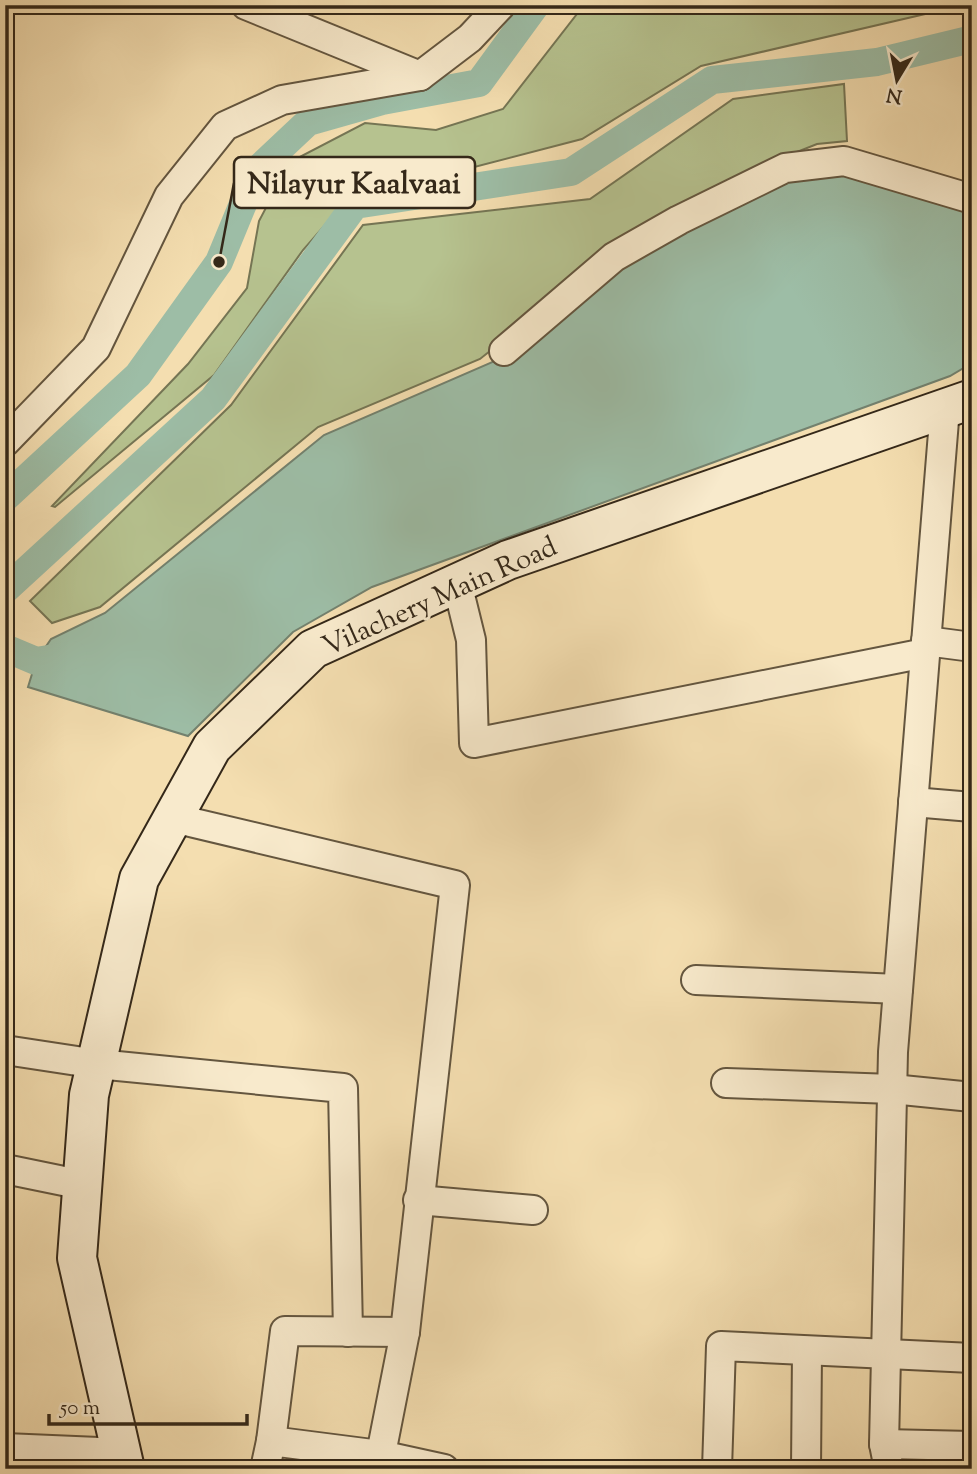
<svg xmlns="http://www.w3.org/2000/svg" width="977" height="1474" font-family="'Sorts Mill Goudy',serif">
	<style>
		.green { fill: #b6c28f; stroke: #757554; stroke-width: 2 }
		.water { fill: #9dbda6; stroke: #73816e; stroke-width: 2 }
		.lines { fill: none; stroke-linecap: round; stroke-linejoin: round }
		.canal { stroke: #9dbda6; stroke-width: 28 }
		.minor-casing { stroke: #64563f; stroke-width: 32 }
		.secondary-casing { stroke: #342819; stroke-width: 42 }
		.minor { stroke: #f8eacc; stroke-width: 28 }
		.secondary { stroke: #f8eacc; stroke-width: 38 }
		.labels { text-anchor: middle; stroke-width: 6; stroke-linejoin: round; paint-order: stroke }
		.street-label { font-size: 28px; fill: #342819; stroke: #f8eacc }
		.leader { fill: none; stroke: #342819; stroke-width: 2.5 }
		.callout-dot { fill: #342819; stroke: #f8eacc; stroke-width: 2.5 }
		.callout { fill: #f8eacc; stroke: #342819; stroke-width: 2.5 }
		.callout-label { font-size: 30px; text-anchor: middle; font-weight: bold; fill: #342819 }
	</style>
	<rect width="100%" height="100%" fill="#f4deb0"/>
	<filter id="stains"><feTurbulence type="fractalNoise" baseFrequency=".00286" numOctaves="4"/><feColorMatrix values="0 0 0 0 .2 0 0 0 0 .09 0 0 0 0 .02 0 0 0 .5 -.17"/></filter>
	<radialGradient id="worn" r=".72"><stop offset=".6" stop-color="#630" stop-opacity="0"/><stop offset="1" stop-color="#630" stop-opacity=".3"/></radialGradient>
	<g class="green">
		<path d="M584 5H964L701 66 582 139 347 200 303 250 214 375 55 507 52 506 188 364 247 288 259 221 290 162 365 123 436 130 503 109Z"/>
		<path d="M844 84 847 141 817 144 744 173 612 253 480 359 318 427 100 607 52 623 30 601 231 405 363 225 590 199 733 99Z"/>
	</g>
	<path class="water" d="M840 167 972 204V363L950 376 372 587 293 632 188 736 28 687 36 661 51 639 105 613 324 435 495 361 628 253 760 182Z"/>
	<g class="lines">
		<g class="canal">
			<path d="M5 498 138 375 219 262 257 170 308 122 382 101 479 83 536 5"/>
			<path d="M5 590 213 399 355 205 571 172 712 80 877 62 972 39"/>
			<path d="M5 648 36 661 73 655"/>
		</g>
		<g class="minor-casing">
			<g id="minor">
				<path d="M246 5 420 76"/>
				<path d="M504 351 614 257 679 220 785 168 844 161 972 199"/>
				<path d="M5 442 96 348 169 196 225 126 282 100 420 76 470 38 501 5"/>
				<path d="M457 583 471 640 474 743 925 653"/>
				<path d="M926 641 972 647"/>
				<path d="M913 802 972 807"/>
				<path d="M173 818 455 885 405 1332 378 1469"/>
				<path d="M696 980 898 989"/>
				<path d="M5 1050 97 1064 343 1088 348 1332"/>
				<path d="M726 1083 892 1089 972 1097"/>
				<path d="M5 1169 83 1185"/>
				<path d="M418 1200 533 1210"/>
				<path d="M271 1441 285 1331 405 1332"/>
				<path d="M884 1444 972 1446"/>
				<path d="M5 1448 122 1453"/>
				<path d="M265 1469 271 1441 380 1455 444 1469"/>
				<path d="M717 1469 721 1346 972 1358"/>
				<path d="M806 1469 807 1351"/>
				<path d="M889 1469 884 1444 893 1052 945 408"/>
			</g>
		</g>
		<g class="secondary-casing">
			<path id="secondary" d="M125 1469 77 1258 89 1095 139 879 212 747 313 649 508 560 972 399"/>
		</g>
		<use href="#minor" class="minor"/>
		<use href="#secondary" class="secondary"/>
	</g>
	<g class="labels">
		<g class="street-label">
			<text transform="translate(439 595) rotate(-24)" y="10">Vilachery Main Road</text>
		</g>
	</g>
	<path class="leader" d="M219 262L234 183"/>
	<circle class="callout-dot" cx="219" cy="262" r="7"/>
	<rect class="callout" x="234" y="157" width="241" height="51" rx="7"/>
	<g class="callout-label">
		<text x="354" y="193">Nilayur Kaalvaai</text>
	</g>
	<rect width="977" height="1474" fill="none" stroke="#f4deb0" stroke-width="28"/>
	<rect x="7" y="7" width="963" height="1460" fill="none" stroke="#342819" stroke-width="3.5"/>
	<rect x="14" y="14" width="949" height="1446" fill="none" stroke="#342819" stroke-width="2"/>
	<g transform="translate(897 80) rotate(190)" stroke="#f8eacc" stroke-width="5" paint-order="stroke">
	<path d="M0-5L12 26L0 18L-12 26Z" fill="#342819"/>
	<text y="-10" font-size="19" font-weight="bold" text-anchor="middle" fill="#342819">N</text>
	</g>
	<path d="M49 1414v10h198v-10" fill="none" stroke="#342819" stroke-width="3.5"/>
	<text x="60" y="1414" font-size="21" fill="#342819" stroke="#f8eacc" stroke-width="5" paint-order="stroke">50 m</text>
	<rect width="100%" height="100%" filter="url(#stains)"/>
	<rect width="100%" height="100%" fill="url(#worn)"/>
</svg>
